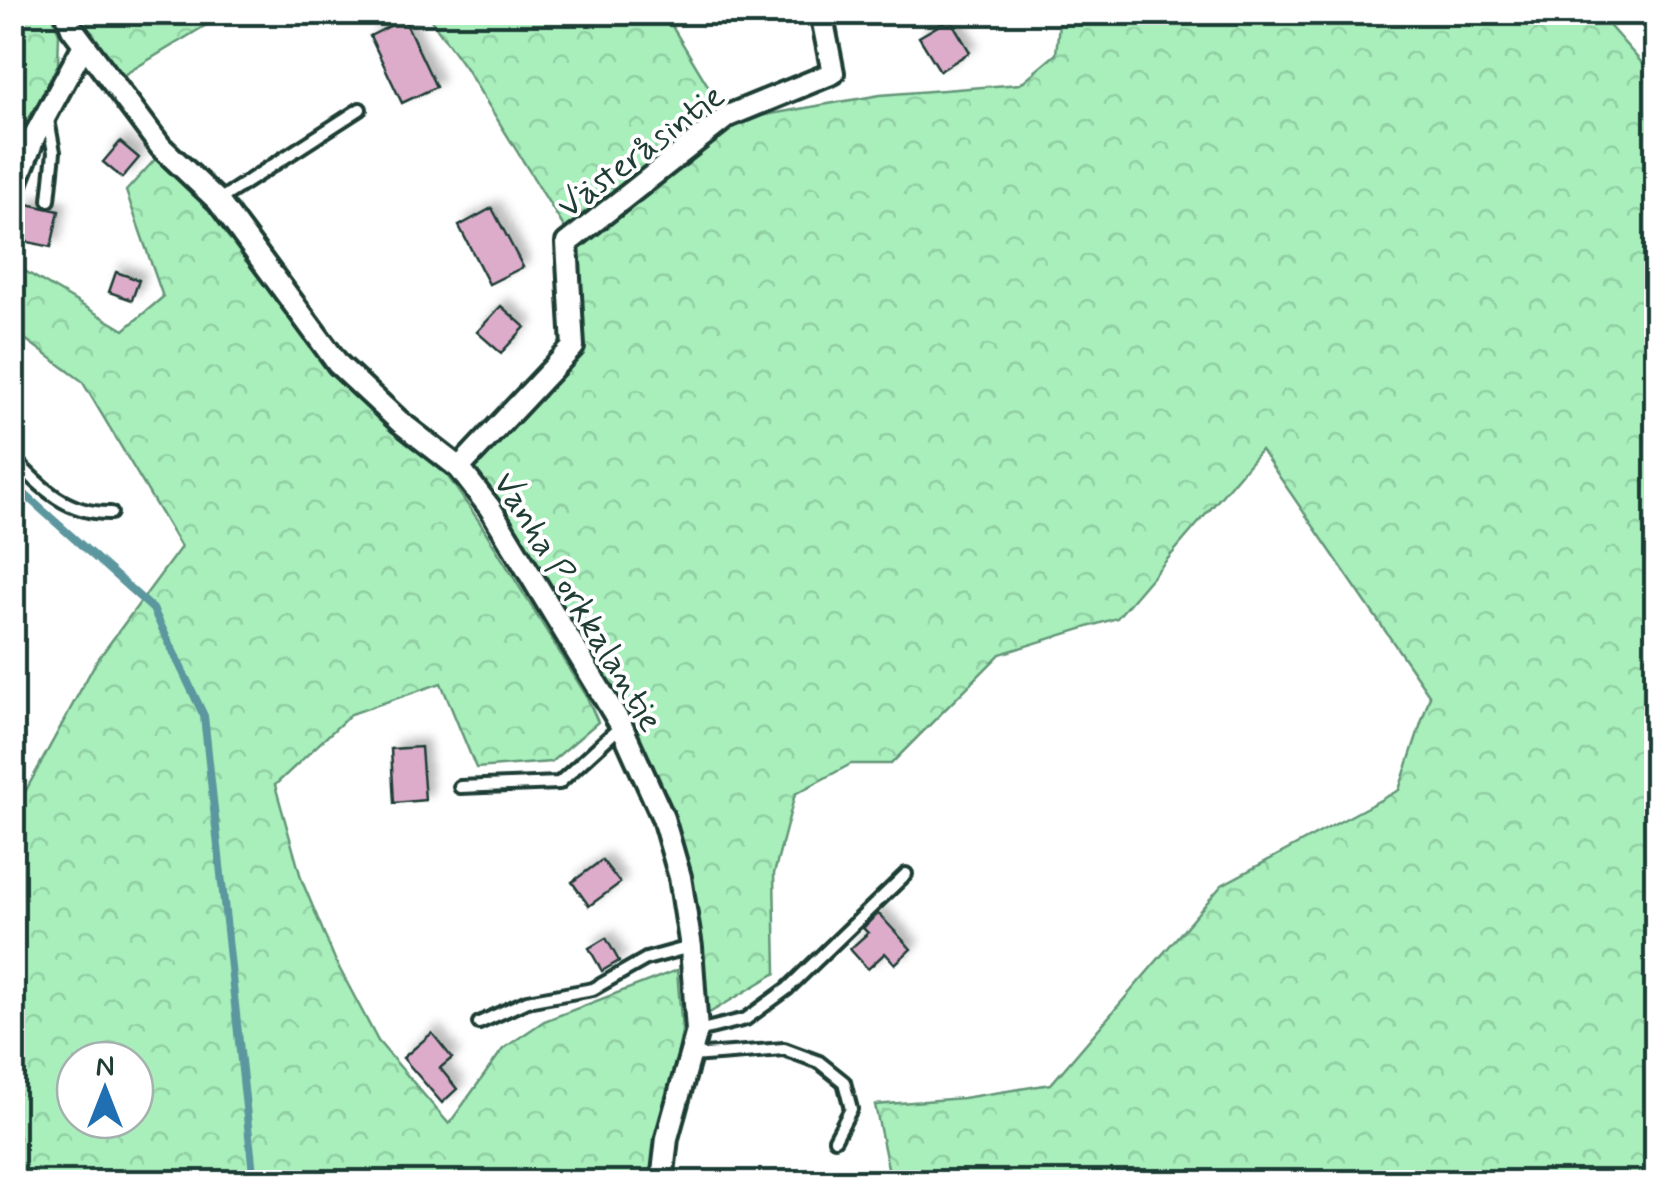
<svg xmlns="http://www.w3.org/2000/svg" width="1669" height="1195" font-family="Mynerve,sans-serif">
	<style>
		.forest { fill: url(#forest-crowns); stroke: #649678; stroke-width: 2.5; fill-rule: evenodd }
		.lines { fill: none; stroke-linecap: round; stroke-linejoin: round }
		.stream { stroke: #5c969e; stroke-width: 8 }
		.building { fill: #ddaccb; stroke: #1f3d34; stroke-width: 2.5; filter: url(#shadow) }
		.lane-casing { stroke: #1f3d34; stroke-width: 18 }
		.street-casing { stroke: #1f3d34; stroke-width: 28 }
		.lane { stroke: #fff; stroke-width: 10 }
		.street { stroke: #fff; stroke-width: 20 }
		.labels { text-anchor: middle; stroke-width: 8; stroke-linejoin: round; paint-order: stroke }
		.street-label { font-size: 35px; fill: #1f3d34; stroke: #fff }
	</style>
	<defs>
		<pattern id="forest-crowns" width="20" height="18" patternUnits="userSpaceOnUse" patternTransform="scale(2.5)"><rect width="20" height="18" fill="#a8efbc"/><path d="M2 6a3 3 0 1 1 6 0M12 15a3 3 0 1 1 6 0" fill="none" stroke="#90cea2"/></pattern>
		<filter id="shadow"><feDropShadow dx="7" dy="-7" stdDeviation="5" flood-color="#0004"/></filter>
	</defs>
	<rect width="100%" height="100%" fill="#fff"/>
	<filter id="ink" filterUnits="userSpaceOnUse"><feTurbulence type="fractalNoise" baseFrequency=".01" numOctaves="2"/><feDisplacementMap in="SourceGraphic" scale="20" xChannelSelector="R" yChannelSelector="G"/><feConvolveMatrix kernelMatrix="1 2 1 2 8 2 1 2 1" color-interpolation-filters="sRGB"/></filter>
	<g filter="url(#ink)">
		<g class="forest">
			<path d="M13 12 52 13 59 34 58 64 13 150Z"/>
			<path d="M77 13V12L226 13 122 76Z"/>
			<path d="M426 13H664L725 114 570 237 465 67Z"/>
			<path d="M1060 13H1598L1642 63 1656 58V1182H891L875 1105 963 1098 1051 1084 1222 885 1399 790 1430 696 1261 450 1117 618 1000 654 891 764H851L795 794 774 874 776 973 701 1018 683 856 470 468 579 351 574 245 730 121 880 95 1020 84 1056 54Z"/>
			<path d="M160 154 225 222 334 369 444 471 479 521 586 695 598 722 551 762 476 768 441 683 351 714 275 785 302 881 336 962 378 1041 449 1124 503 1049 544 1021 677 970 682 1031 654 1182H13V814L96 662 181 547 82 381 13 330V264L124 330 163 297 126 191ZM75 1060H135V1120H75Z"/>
		</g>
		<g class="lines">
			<path class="stream" d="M12 483 153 609 204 716 254 1182"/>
		</g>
		<g class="building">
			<path d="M404 19 436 87 402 103 370 36Z"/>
			<path d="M950 19 970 52 940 71 919 37Z"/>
			<path d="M120 142 139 158 122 178 103 162Z"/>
			<path d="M27 204 59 211 51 247 19 240Z"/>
			<path d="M492 208 523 267 489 284 459 226Z"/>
			<path d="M116 272 139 280 132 300 109 292Z"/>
			<path d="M501 306 525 327 501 353 477 332Z"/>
			<path d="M421 747 425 800 394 803 391 749Z"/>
			<path d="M602 860 620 883 589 906 572 882Z"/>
			<path d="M878 913 911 949 895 964 885 953 868 969 850 949 868 933 863 928Z"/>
			<path d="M606 938 619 961 602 971 589 948Z"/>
			<path d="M432 1033 452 1058 440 1068 457 1089 442 1103 403 1058Z"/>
		</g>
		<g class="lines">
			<g class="lane-casing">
				<g id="lane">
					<path d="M48 120 54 152 49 200"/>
					<path d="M219 200 360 109"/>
					<path d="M12 457C42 488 66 514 111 513"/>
					<path d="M460 787 559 783 621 726"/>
					<path d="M479 1023 527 1001 593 989 646 959 690 947"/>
					<path d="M698 1031 746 1019 787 989 906 874"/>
					<path d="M691 1056 784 1049 819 1062 844 1082 851 1109 835 1139"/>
				</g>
			</g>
			<g class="street-casing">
				<g id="street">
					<path d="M66 12 72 28 161 147 218 201 338 364 400 422 459 468 490 508 621 725 663 818 680 877 691 947 697 1031 667 1138 662 1182"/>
					<path d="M12 194 35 135 84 45"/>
					<path d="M459 468 573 347 567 243 728 116 833 73 821 12"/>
				</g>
			</g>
			<use href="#lane" class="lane"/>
			<use href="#street" class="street"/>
		</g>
	</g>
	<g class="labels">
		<g class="street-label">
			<text transform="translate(640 150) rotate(-37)" y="12">Västeråsintie</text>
			<text transform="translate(579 601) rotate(59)" y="12">Vanha Porkkalantie</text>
		</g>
	</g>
	<rect width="1669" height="1195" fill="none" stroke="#fff" stroke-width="50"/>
	<rect x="25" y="25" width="1619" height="1145" fill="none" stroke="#1f3d34" stroke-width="4" filter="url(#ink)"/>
	<g transform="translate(105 1090)"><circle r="48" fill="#ffffff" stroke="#a5b1ae" stroke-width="2.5"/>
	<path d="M0-8L18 38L0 25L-18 38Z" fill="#1f6fb2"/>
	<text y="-15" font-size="28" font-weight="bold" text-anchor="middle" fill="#1f3d34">N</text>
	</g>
</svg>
